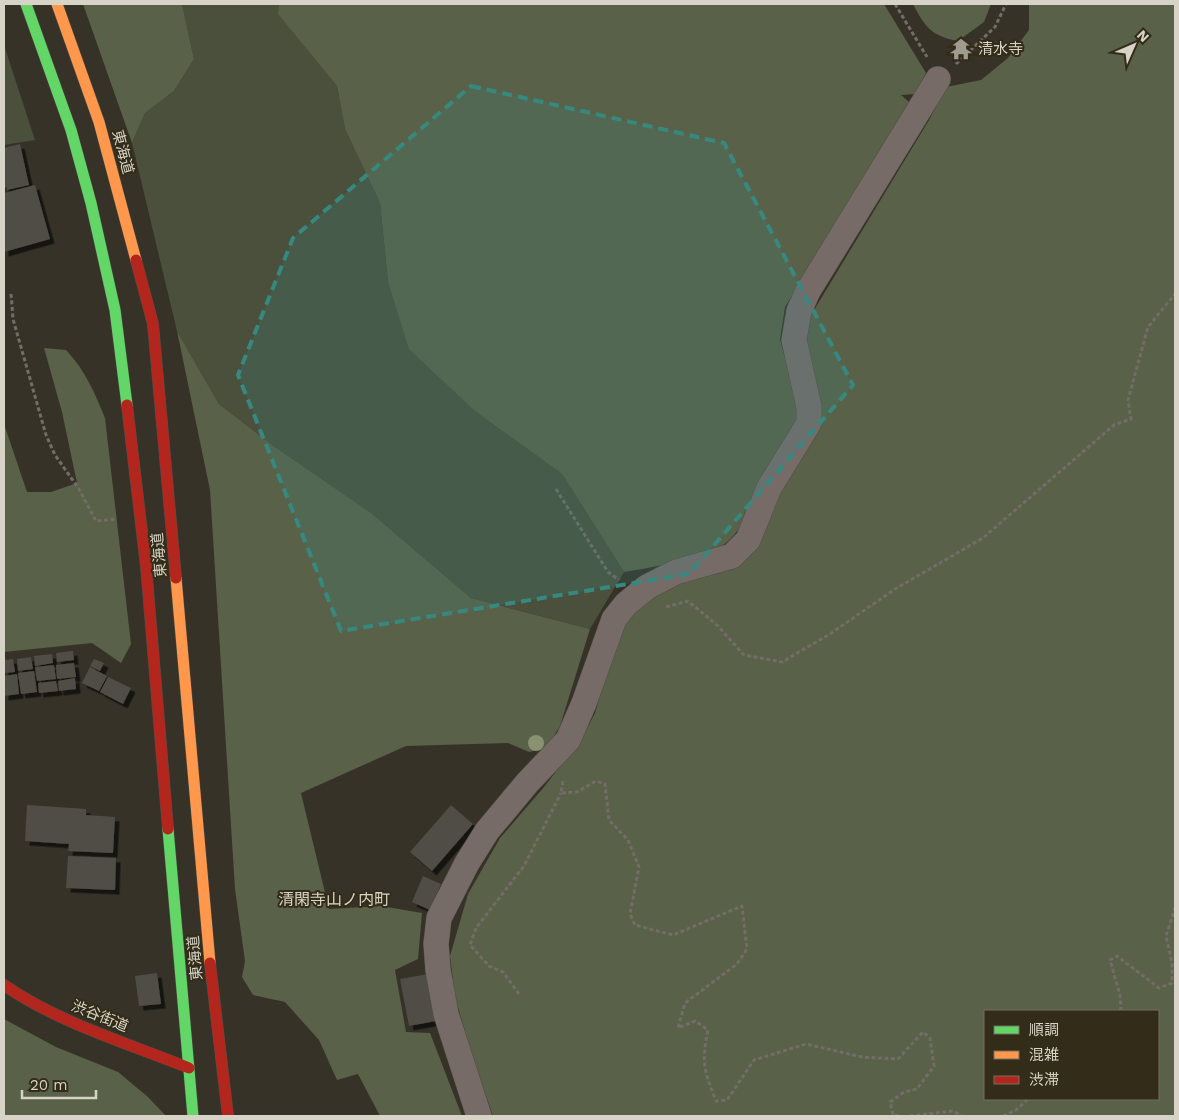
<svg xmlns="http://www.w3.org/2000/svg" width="1179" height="1120" font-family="'Work Sans','Noto Sans JP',sans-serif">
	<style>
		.green { fill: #4a503c }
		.forest { fill: #596148; fill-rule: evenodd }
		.building { fill: #504d44; filter: url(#shadow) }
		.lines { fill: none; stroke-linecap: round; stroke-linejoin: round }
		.street-casing { stroke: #514e45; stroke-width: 26 }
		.fast-casing { stroke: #514e45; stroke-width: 12 }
		.slow-casing { stroke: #514e45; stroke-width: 12 }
		.jam-casing { stroke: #514e45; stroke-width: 12 }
		.path { stroke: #736c67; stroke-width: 3; stroke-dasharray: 4 2.5; stroke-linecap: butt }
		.street { stroke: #776b68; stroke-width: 25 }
		.fast { stroke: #63d668; stroke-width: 11 }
		.slow { stroke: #ff974d; stroke-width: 11 }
		.jam { stroke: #b3261e; stroke-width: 11 }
		.tree { fill: #899170 }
		.marked { fill: #378980; fill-opacity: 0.2; stroke: #378980; stroke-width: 4; stroke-dasharray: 10 6; stroke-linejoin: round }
		.labels { text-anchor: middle; stroke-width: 4; stroke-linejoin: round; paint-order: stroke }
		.poi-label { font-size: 15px; fill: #d7d4c7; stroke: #322c18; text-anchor: start }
		.street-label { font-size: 15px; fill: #d7d4c7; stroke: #322c18 }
		.neighbourhood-label { font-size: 16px; fill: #d7d4c7; stroke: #322c18 }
	</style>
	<defs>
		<filter id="shadow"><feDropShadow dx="4.5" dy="4.5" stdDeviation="0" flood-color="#0009"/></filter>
	</defs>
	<rect width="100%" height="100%" fill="#363227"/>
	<g class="green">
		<path d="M182 4H279V14L337 86 345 129 380 203 388 282 476 412 562 474 624 572 590 629 471 598 370 512 275 447 219 404 177 331 132 143 145 113 174 91 194 59Z"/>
		<path d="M4 45 35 140 4 145Z"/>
	</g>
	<g class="forest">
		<path d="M83 4H182L194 59 174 91 145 113 132 143Z"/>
		<path d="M279 4H884L926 73 916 94 901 95 909 102 785 307 780 339 798 407 797 425C782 452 746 532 723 545 697 560 654 567 624 572L562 474 476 412 409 349 388 282 380 203 345 129 337 86 278 14Z"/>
		<path d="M913 4H991L984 22 958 41C931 36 925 27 913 4Z"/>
		<path d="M1029 4H1175V1116H493L472 1056 455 997 450 956 468 894 500 838 544 787 582 738 595 713 621 624 641 603 679 579 736 567 821 422 805 348 811 315 929 120 946 87 981 80 1008 58 1029 30ZM985 1011H1158V1099H985Z"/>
		<path d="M177 331 219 404 275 447 370 512 471 598 590 629 560 726 547 748 529 752 508 743 406 746 301 793 329 909 381 906 422 913 418 959 395 970 406 1032 430 1033 462 1116H380L358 1074 337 1080 319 1040 285 1002 253 995 242 977 245 961 235 889 210 490Z"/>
		<path d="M44 348 66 350C85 370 95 393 105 418L131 644 121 663 92 643 4 652V424L27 492H51L77 483 62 412Z"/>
		<path d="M4 1019 56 1047 118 1072 148 1097 166 1116H4Z"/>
	</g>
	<g class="building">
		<path d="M20 144 29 185 7 190V187L4 188V148Z"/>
		<path d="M35 185 50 239 4 252V193Z"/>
		<path d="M73 651 74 660 57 662 56 653Z"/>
		<path d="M52 654 53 663 35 666 34 656Z"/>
		<path d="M31 657 33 669 18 671 17 659Z"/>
		<path d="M13 659 15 672 4 673V660Z"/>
		<path d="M94 659 104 663 100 671 90 666Z"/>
		<path d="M74 663 76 677 57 679 56 665Z"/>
		<path d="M54 665 56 679 37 681 35 667Z"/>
		<path d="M90 667 107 676 99 691 82 683Z"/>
		<path d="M34 671 37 692 21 694 18 673Z"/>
		<path d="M17 674 19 694 4 696V676Z"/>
		<path d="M108 677 131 688 123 704 100 692Z"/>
		<path d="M75 678 76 689 59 691 58 681Z"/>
		<path d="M56 681 58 691 39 693 38 683Z"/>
		<path d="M27 805 86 809V815L115 817 113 853 68 851 69 844 25 841Z"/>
		<path d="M451 805 473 824 432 871 410 852Z"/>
		<path d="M68 856 116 858 115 890 66 888Z"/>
		<path d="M423 876 441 884 430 910 412 902Z"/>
		<path d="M157 973 161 1004 139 1006 135 976Z"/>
		<path d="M428 974 436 1021 409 1026 400 979Z"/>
	</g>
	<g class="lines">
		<g class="street-casing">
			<path id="street" d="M479 1116 446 1014 438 970 436 944 439 918 467 863 487 831 528 782 568 740 584 703 614 619 626 604 647 587 676 572 732 556 748 540 769 488 809 423V407L794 340 799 311 808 291 938 79"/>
		</g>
		<g class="fast-casing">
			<g id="fast">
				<path d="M26 4 71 130 91 203 115 310 127 405"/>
				<path d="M168 829 193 1116"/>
			</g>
		</g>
		<g class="slow-casing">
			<g id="slow">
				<path d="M57 4 99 122 136 260"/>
				<path d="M176 578 210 963"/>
			</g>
		</g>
		<g class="jam-casing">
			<g id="jam">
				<path d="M136 260 153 324 176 578"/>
				<path d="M127 405 146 566 168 829"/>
				<path d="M210 963 228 1116"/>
				<path d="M4 985C59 1023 127 1043 189 1068"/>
			</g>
		</g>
		<g class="path">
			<path d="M895 4 927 57"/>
			<path d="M956 64 995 27 1006 4"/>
			<path d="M11 294 13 319 46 435 55 455 79 489 96 521 116 519"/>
			<path d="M556 489 608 572 619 580"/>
			<path d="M666 607 688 601 717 625 744 655 782 662 830 634 895 589 983 538 1114 425 1131 419 1128 400 1148 327 1175 294"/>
			<path d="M563 781 561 793 577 792 596 781 605 784 609 820 628 840 639 867 630 914 635 925 673 935 742 906 747 949 737 964 685 1003 678 1028 695 1021 708 1030C701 1063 704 1070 716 1101L727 1100 754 1060 806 1044 862 1057 898 1059 923 1032 930 1038 934 1066 917 1089 904 1092 890 1102 893 1115 900 1116"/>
			<path d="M519 994 503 972 489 966 470 945 476 928 524 866 561 793"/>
			<path d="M1121 1011 1120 995 1110 960 1117 956 1159 988 1172 983V963L1166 936 1175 908"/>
			<path d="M910 1116 953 1111 962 1116"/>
			<path d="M1003 1116 1016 1110 1028 1099"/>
		</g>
		<use href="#street" class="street"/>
		<use href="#fast" class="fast"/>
		<use href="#slow" class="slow"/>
		<use href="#jam" class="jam"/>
	</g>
	<circle class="tree" cx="536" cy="743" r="8"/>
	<path class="marked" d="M471 86 724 143 853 385 689 574 341 631 238 375 293 238Z"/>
	<defs>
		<g id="temple-bare" transform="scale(1.725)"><path d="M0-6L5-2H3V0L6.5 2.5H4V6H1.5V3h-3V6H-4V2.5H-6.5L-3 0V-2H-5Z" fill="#9f9b8f" stroke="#322c18" stroke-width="2.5" paint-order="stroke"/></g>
	</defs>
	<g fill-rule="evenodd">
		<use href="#temple-bare" x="961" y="49"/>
	</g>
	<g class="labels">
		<g class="poi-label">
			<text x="978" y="54">清水寺</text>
		</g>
		<g class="street-label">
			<text transform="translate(123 152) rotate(75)" y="5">東海道</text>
			<text transform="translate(159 555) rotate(-95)" y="5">東海道</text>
			<text transform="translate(195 958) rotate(-95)" y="5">東海道</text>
			<text transform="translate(100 1016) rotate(22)" y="5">渋谷街道</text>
		</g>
		<g class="neighbourhood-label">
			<text x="334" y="905">清閑寺山ノ内町</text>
		</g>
	</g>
	<rect width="1179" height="1120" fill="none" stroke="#d7d4c7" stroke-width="10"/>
	<rect x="984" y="1010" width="175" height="90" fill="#322c18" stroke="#746f5e"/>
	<rect x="994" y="1026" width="25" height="8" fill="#63d668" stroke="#746f5e"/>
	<text x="1029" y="1035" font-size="15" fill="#d7d4c7">順調</text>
	<rect x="994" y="1051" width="25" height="8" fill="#ff974d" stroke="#746f5e"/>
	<text x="1029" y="1060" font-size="15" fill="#d7d4c7">混雑</text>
	<rect x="994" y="1076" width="25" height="8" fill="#b3261e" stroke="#746f5e"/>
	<text x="1029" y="1085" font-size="15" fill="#d7d4c7">渋滞</text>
	<g transform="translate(1134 45) rotate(45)" stroke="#322c18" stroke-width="4" paint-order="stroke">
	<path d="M0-4L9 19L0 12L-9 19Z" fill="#d7d4c7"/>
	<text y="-8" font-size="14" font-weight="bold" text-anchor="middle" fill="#d7d4c7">N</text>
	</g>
	<path d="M22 1090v8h74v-8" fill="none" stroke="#d7d4c7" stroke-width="2.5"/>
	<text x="30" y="1090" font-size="15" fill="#d7d4c7" stroke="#322c18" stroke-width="4" paint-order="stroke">20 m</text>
</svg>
